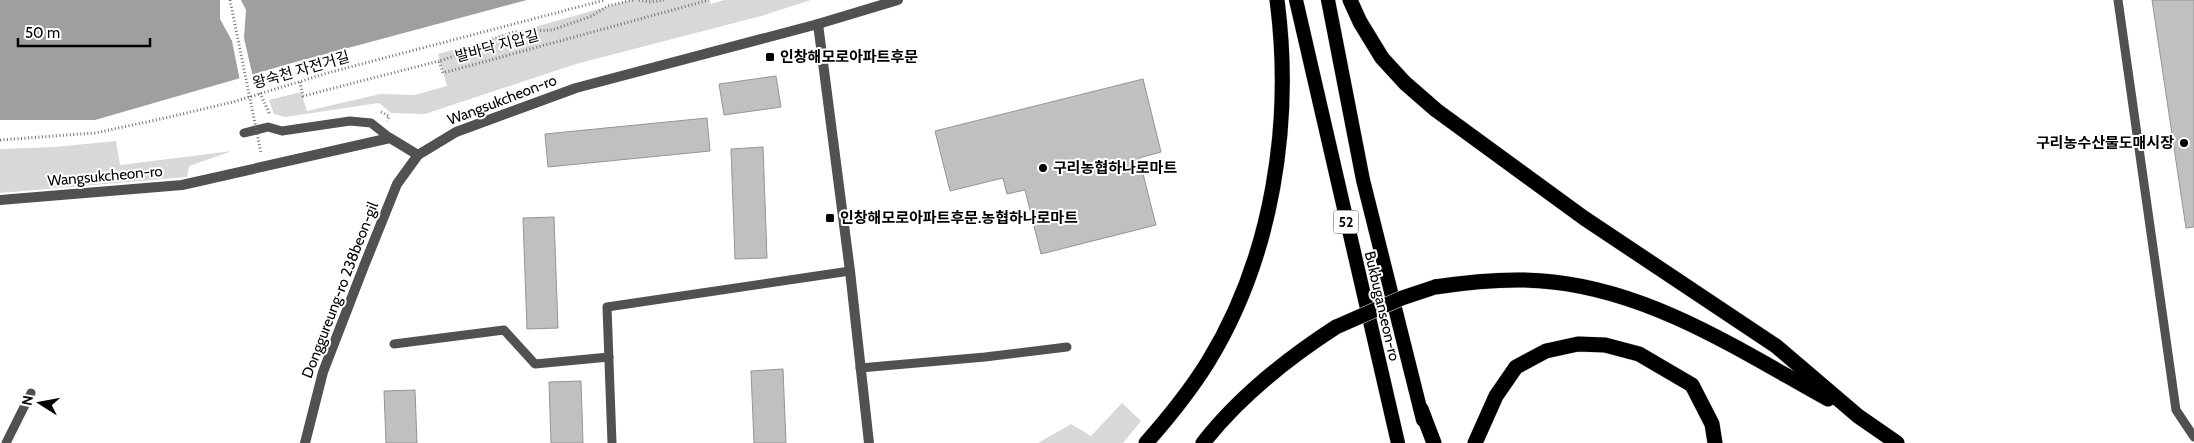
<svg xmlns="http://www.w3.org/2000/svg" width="2194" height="443" font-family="Cabin,'Noto Sans KR',sans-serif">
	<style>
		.green { fill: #d8d8d8 }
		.water { fill: #9f9f9f }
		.pier { fill: #fff }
		.building { fill: #c0c0c0; stroke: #959595 }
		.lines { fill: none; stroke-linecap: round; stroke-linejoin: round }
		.trunk-casing { stroke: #dbdbdb; stroke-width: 15 }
		.motorway-casing { stroke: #dbdbdb; stroke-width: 16 }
		.path { stroke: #737373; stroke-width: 3; stroke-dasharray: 1 2.5; stroke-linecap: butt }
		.service { stroke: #515151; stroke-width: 9 }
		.minor { stroke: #515151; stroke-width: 10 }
		.tertiary { stroke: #515151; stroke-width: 10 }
		.trunk { stroke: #000; stroke-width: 14 }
		.motorway { stroke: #000; stroke-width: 15 }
		.motorway-bridge-casing { stroke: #dbdbdb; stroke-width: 16; stroke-linecap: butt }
		.path-bridge { stroke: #737373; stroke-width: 3; stroke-dasharray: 1 2.5; stroke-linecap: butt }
		.motorway-bridge { stroke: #000; stroke-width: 15 }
		.poi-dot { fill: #000; stroke: #fff; stroke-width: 2 }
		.labels { text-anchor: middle; stroke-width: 4; stroke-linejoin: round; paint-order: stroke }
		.shield { fill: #fff; stroke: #4c4c4c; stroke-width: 1 }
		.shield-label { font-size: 14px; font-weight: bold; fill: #000 }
		.street-label { font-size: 15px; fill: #000; stroke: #fff }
		.poi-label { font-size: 15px; font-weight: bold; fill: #000; stroke: #fff; text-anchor: start }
	</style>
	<rect width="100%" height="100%" fill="#fff"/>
	<g class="green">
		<path d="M631 0H709L710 4 725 0H811L761 16 576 64 425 114 391 113 379 103 285 117 274 114 269 100 301 92 307 111 380 94 415 95 447 86 438 54Z"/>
		<path d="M116 141 120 165 232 151 189 166 187 177 0 193V149L55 147Z"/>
		<path d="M1122 403 1141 421 1123 443H1038L1071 424 1091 436Z"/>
	</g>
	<path class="water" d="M0 0H527L292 63 95 120H0Z"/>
	<path class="pier" d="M220 0H241L246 10 244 38 253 77 240 81 232 41 220 19Z"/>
	<g class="building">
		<path d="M2152 0H2194V227L2186 228Z"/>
		<path d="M776 76 781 107 724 115 719 84Z"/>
		<path d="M1143 79 1161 152 1139 158 1156 225 1041 254 1025 190 1007 194 1003 178 950 191 935 131Z"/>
		<path d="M707 118 710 151 548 167 545 134Z"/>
		<path d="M763 147 767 258 735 259 731 149Z"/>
		<path d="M554 217 558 328 527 329 523 218Z"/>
		<path d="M783 369 786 443H754L751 371Z"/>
		<path d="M581 381 583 443H551L549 382Z"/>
		<path d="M415 390 417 443H386L384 391Z"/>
	</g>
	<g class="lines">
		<g class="trunk-casing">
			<g id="trunk">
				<path d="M1296 0 1398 443"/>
				<path d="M1328 0 1363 180 1423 420"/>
			</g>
		</g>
		<g class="motorway-casing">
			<g id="motorway">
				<path d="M1350 0 1360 22 1382 58 1405 83 1436 110 1584 218 1776 346 1858 416 1897 443"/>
				<path d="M1435 287C1474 281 1514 277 1553 282 1654 293 1741 351 1828 399"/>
				<path d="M1421 409 1434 443"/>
				<path d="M1146 443C1169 417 1190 391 1208 362 1273 256 1293 122 1277 0"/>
				<path d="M1203 443C1239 397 1288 358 1336 327"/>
				<path d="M1475 443 1496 396 1516 367 1546 351 1578 344 1605 345 1639 354 1692 385 1712 424 1715 443"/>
			</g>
		</g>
		<g class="path">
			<path d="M633 0 607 6 592 16 552 30 514 32 493 39 458 55 439 61 443 73 709 0"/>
			<path d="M639 0 649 2 664 0"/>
			<path d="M300 82 303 96 439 61"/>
			<path d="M260 93 270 115"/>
			<path d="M381 112 389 116 387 121"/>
			<path d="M0 140 95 133 165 118 233 102 331 72 605 0"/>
		</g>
		<g class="service">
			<path d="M2118 0 2176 410 2194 437"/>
			<path d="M244 133 268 127 282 131 350 121 371 123 390 138"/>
			<path d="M394 344 504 330 535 364 609 357"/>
			<path d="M860 368 985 357 1067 347"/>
			<path d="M6 443 31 393"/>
			<path d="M612 443 607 307 850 271"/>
		</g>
		<path class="minor" d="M818 24 850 271 869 443"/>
		<g class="tertiary">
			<path d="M0 200 182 185 390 138 418 155"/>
			<path d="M305 443 323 372 364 266 397 184 418 155 456 132 576 88 818 24 898 0"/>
		</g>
		<use href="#trunk" class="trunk"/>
		<use href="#motorway" class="motorway"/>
		<g class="motorway-bridge-casing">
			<path id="motorway-bridge" d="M1336 327 1402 298 1435 287"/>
		</g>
		<path class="path-bridge" d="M230 0 261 153"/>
		<use href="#motorway-bridge" class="motorway-bridge"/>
	</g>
	<g class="poi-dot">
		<rect x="765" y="52" width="10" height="10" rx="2.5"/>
		<circle cx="2184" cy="143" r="5"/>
		<circle cx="1043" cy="168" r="5"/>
		<rect x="825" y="213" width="10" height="10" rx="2.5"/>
	</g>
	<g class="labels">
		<rect class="shield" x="1333.5" y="210.5" width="25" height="23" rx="4"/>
		<g class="shield-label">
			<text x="1346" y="227">52</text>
		</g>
		<g class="street-label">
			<text transform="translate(497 46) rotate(-15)" y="5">발바닥 지압길</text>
			<text transform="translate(301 70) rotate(-16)" y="5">왕숙천 자전거길</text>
			<text transform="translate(502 100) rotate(-21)" y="5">Wangsukcheon-ro</text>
			<text transform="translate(105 176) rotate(-5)" y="5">Wangsukcheon-ro</text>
			<text transform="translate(340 290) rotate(-69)" y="5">Donggureung-ro 238beon-gil</text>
			<text transform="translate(1382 306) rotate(77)" y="5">Bukbuganseon-ro</text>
		</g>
		<g class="poi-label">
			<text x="780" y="62">인창해모로아파트후문</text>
			<text x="2174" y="148" text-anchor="end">구리농수산물도매시장</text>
			<text x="1053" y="173">구리농협하나로마트</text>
			<text x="840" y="223">인창해모로아파트후문.농협하나로마트</text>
		</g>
	</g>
	<g transform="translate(40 403) rotate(281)" stroke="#ffffff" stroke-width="4" paint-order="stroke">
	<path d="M0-4L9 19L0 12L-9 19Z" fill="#000000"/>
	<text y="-8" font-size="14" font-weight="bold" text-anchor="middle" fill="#000000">N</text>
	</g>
	<path d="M18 38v8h132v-8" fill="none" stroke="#000000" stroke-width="2.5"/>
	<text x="25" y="38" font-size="15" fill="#000000" stroke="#ffffff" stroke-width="4" paint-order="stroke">50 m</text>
</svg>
